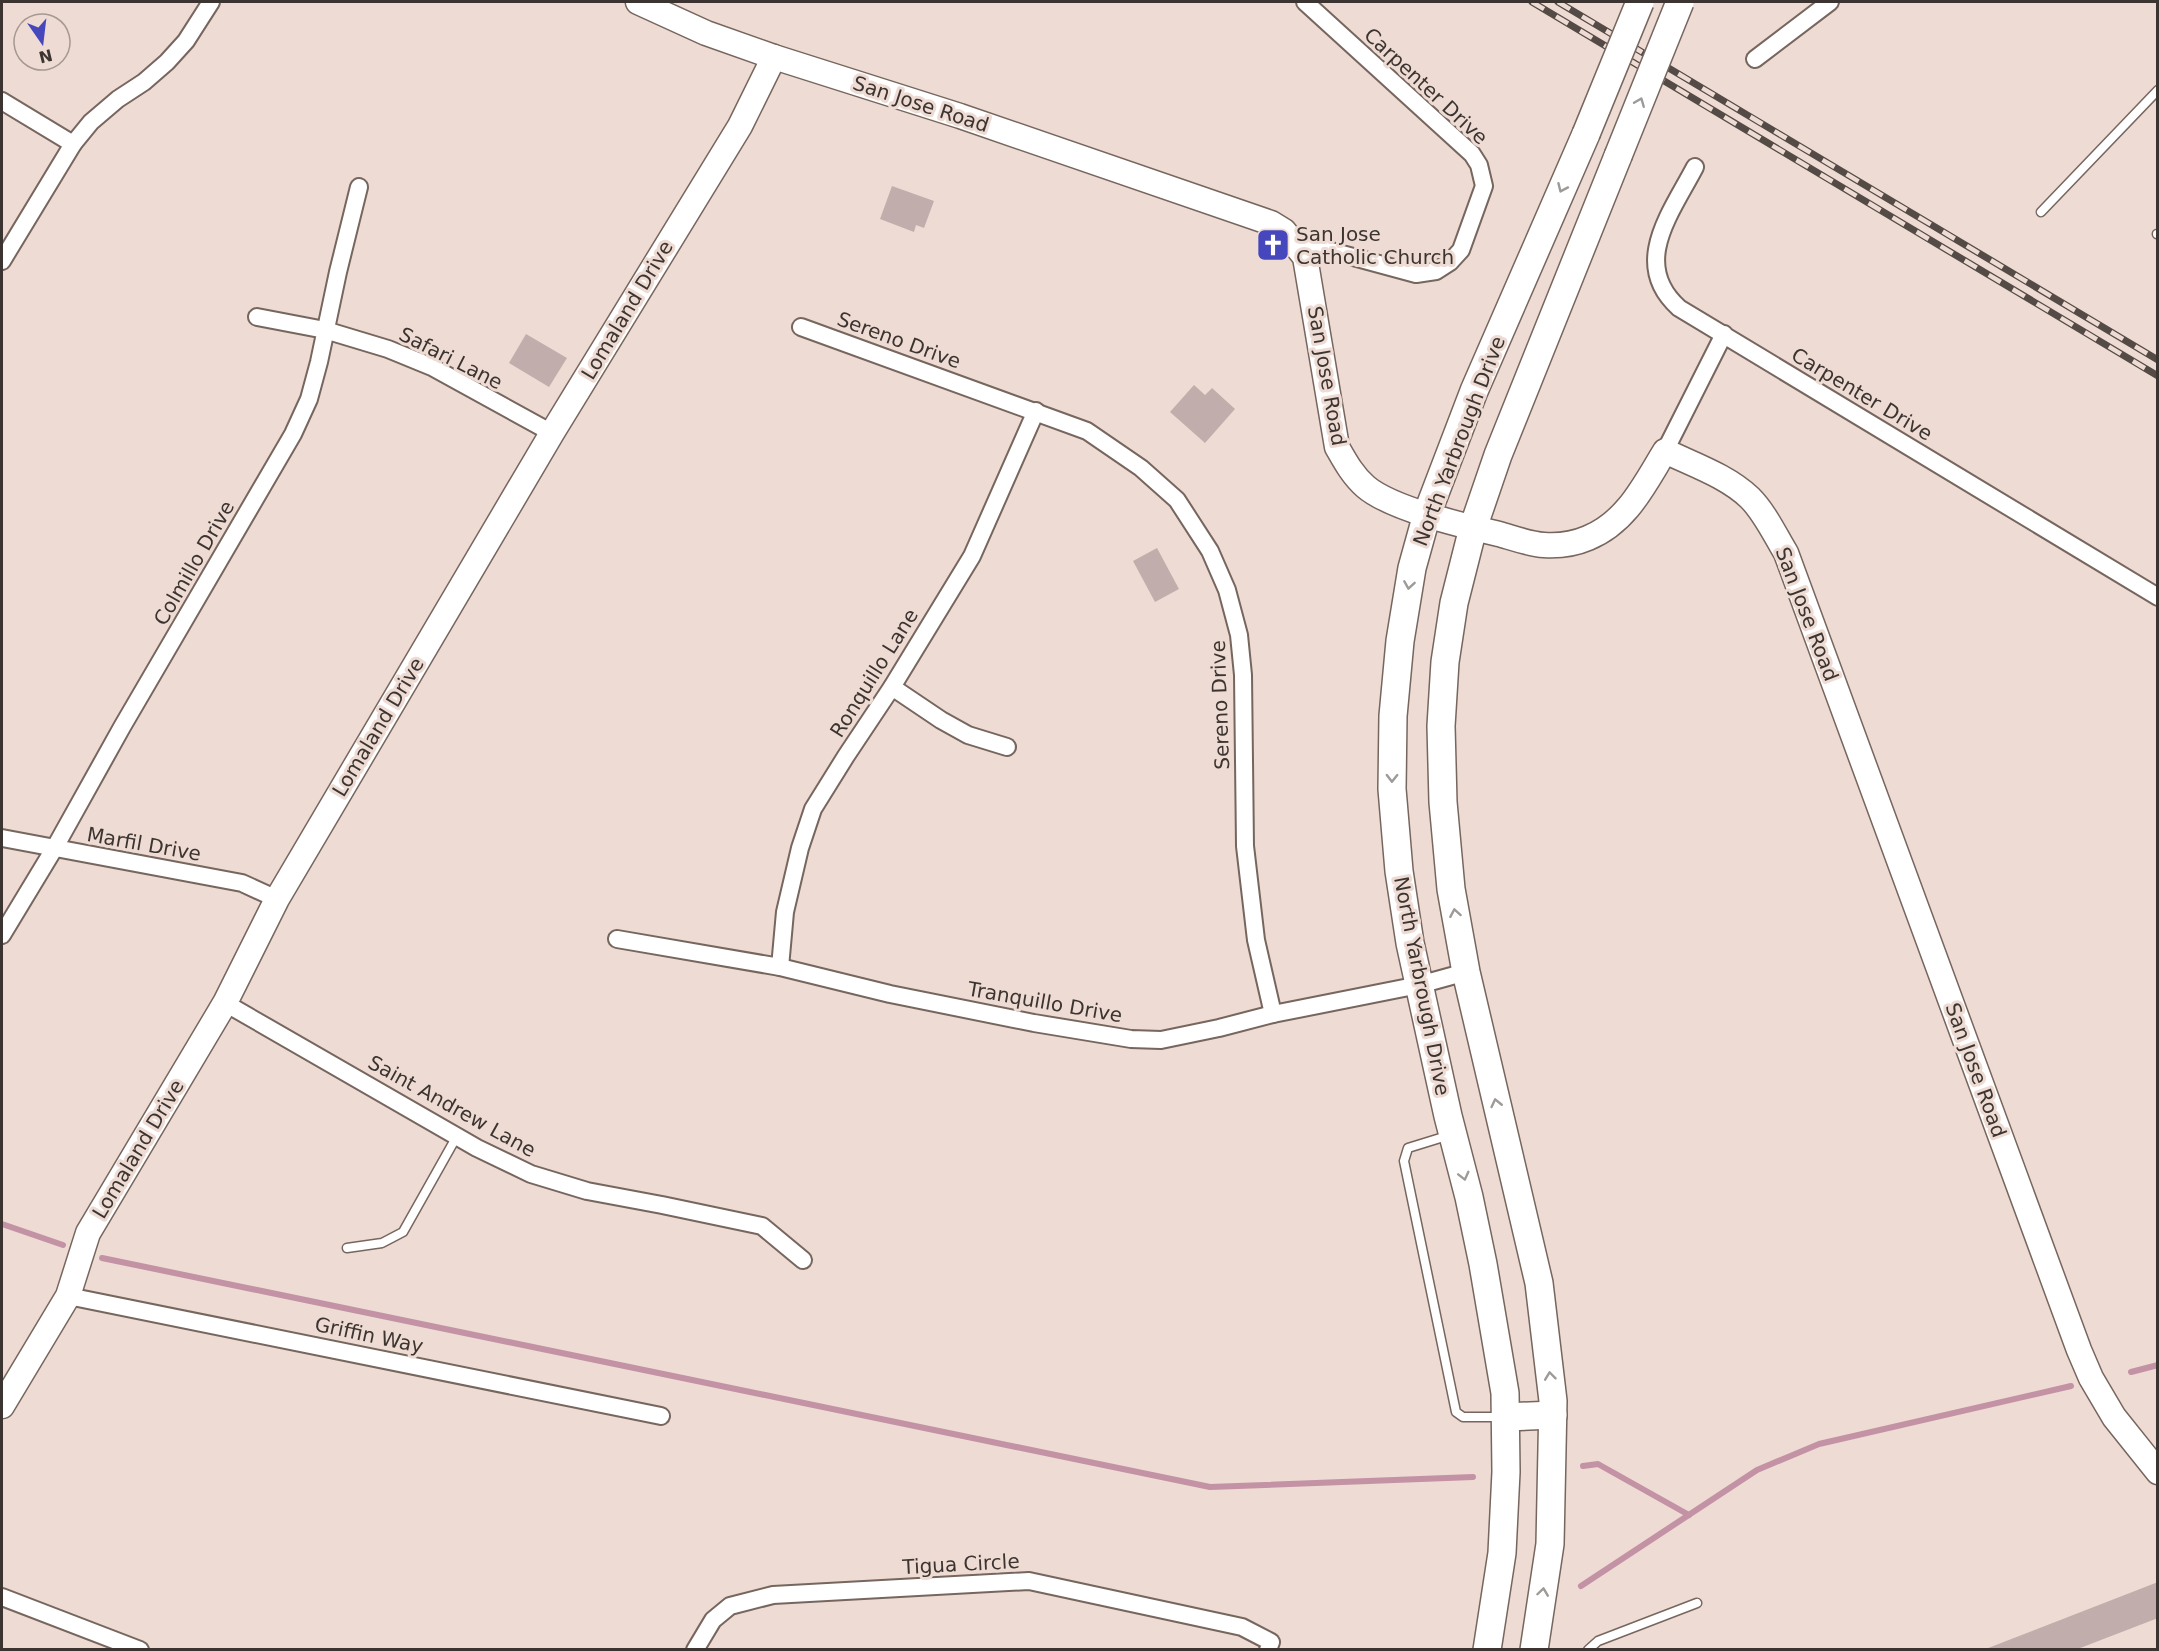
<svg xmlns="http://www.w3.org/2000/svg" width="2159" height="1651" font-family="'DejaVu Sans',sans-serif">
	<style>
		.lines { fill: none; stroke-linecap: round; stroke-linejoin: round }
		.stream { stroke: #c392a4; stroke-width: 6 }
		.building { fill: #c2adad }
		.lane-casing { stroke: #76665e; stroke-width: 11 }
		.street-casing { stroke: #76665e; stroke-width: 20 }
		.secondary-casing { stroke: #76665e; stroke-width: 27 }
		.primary-casing { stroke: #76665e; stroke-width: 30 }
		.lane { stroke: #fff; stroke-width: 8 }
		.street { stroke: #fff; stroke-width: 16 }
		.secondary { stroke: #fff; stroke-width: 24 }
		.primary { stroke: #fff; stroke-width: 27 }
		.rail-casing { stroke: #544b46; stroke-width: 7 }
		.rail { stroke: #eedbd3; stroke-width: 4.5; stroke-dasharray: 14; stroke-linecap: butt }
		.primary-bridge-casing { stroke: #76665e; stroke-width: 30; stroke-linecap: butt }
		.primary-bridge { stroke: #fff; stroke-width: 27 }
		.oneway { stroke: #9d9a98 }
		.labels { text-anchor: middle; stroke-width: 6; stroke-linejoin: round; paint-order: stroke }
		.street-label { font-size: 20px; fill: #3b3430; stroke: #eedbd3 }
		.poi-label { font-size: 20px; fill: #3b3430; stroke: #eedbd3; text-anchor: start }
	</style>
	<rect width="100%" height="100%" fill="#eedbd3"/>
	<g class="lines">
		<g class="stream">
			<path d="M2 1224 63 1245"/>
			<path d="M102 1258 1210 1487 1473 1477"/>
			<path d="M2131 1372 2158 1365"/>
			<path d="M1583 1466 1598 1464 1689 1515"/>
			<path d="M1581 1586 1757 1470 1819 1444 2071 1386"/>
		</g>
	</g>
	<g class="building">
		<path d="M892 186 934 201 924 228 916 225 914 232 880 219Z"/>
		<path d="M526 334 567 358 549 387 509 363Z"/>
		<path d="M1194 385 1205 395 1212 388 1235 409 1205 443 1170 412Z"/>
		<path d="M1157 548 1179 589 1155 602 1133 561Z"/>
		<path d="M2158 1582V1618L2075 1650H1983Z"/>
	</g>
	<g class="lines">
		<g class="lane-casing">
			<g id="lane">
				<path d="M2041 212 2158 90"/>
				<path d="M2157 234H2158"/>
				<path d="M1450 1135 1408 1148 1404 1161 1456 1412 1463 1417H1502"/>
				<path d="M347 1248 382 1243 403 1232 457 1136"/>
				<path d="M1588 1650 1598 1641 1697 1603"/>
			</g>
		</g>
		<g class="street-casing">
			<g id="street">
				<path d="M1755 59 1830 2"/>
				<path d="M2 101 73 144"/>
				<path d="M1695 167C1671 213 1630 264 1679 308L2158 597"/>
				<path d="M1294 241 1416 274 1436 271 1450 262 1461 250 1484 186 1479 165 1472 154 1305 2"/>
				<path d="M2 261 73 144 91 122 118 99 144 82 167 62 186 41 211 2"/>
				<path d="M257 317 325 330 388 349 432 367 552 433"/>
				<path d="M801 327 1087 431 1141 468 1177 500 1210 551 1227 590 1239 635 1243 675 1245 846 1256 940 1273 1014"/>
				<path d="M1665 451 1724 334"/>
				<path d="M892 687 941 720 968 735 1007 747"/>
				<path d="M2 838 242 883 277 899"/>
				<path d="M2 935 54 849 122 727 293 434 309 399 319 362 338 272 359 187"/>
				<path d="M617 939 780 967 890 994 1034 1023 1131 1039 1161 1040 1219 1028 1273 1014 1419 985 1466 972"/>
				<path d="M780 967 785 912 800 848 813 809 846 756 892 687 972 556 1036 411"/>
				<path d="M225 1003 477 1148 531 1174 587 1191 662 1205 762 1226 803 1260"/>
				<path d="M68 1296 661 1416"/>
				<path d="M2 1597 140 1650"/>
				<path d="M695 1650 713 1620 730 1606 773 1595 1029 1581 1242 1627 1271 1642 1268 1650"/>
			</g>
		</g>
		<g class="secondary-casing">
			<g id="secondary">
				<path d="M638 2 706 33 774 57 960 116 1271 223 1284 231 1305 257 1337 447C1345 461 1353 476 1366 487 1392 509 1465 526 1499 534 1513 538 1529 544 1544 545 1559 546 1574 544 1588 538 1627 522 1644 485 1665 451 1694 465 1727 476 1750 498 1765 513 1775 535 1786 553L2079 1350 2091 1378 2114 1417 2158 1472"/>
				<path d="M2 1406 68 1296 88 1233 225 1003 277 899 552 433 740 126 774 57"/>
			</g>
		</g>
		<g class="primary-casing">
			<g id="primary">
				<path d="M1505 1417 1553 1415"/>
				<path d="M1487 1650 1502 1553 1506 1472 1505 1393 1483 1264 1469 1197 1448 1116 1410 943 1399 871 1392 789 1393 716 1400 641 1412 568 1427 514 1474 391 1586 134"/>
				<path d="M1534 1650 1550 1544 1553 1401 1539 1283 1466 972 1451 889 1443 802 1441 726 1445 662 1454 603 1473 528 1498 455 1618 156"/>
			</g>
		</g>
		<use href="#lane" class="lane"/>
		<use href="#street" class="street"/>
		<use href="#secondary" class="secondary"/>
		<use href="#primary" class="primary"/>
		<g class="rail-casing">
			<g id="rail">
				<path d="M1532 2 2158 376"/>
				<path d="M1558 2 2158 360"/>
			</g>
		</g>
		<use href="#rail" class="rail"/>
		<g class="primary-bridge-casing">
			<g id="primary-bridge">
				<path d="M1586 134 1640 2"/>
				<path d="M1618 156 1680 2"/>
			</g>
		</g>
		<use href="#primary-bridge" class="primary-bridge"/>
	</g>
	<defs><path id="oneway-chevron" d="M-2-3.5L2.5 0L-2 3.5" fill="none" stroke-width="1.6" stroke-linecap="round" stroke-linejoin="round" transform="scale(1.5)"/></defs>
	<g class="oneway">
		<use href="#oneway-chevron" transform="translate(1640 102) rotate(-68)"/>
		<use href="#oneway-chevron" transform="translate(1562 188) rotate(114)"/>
		<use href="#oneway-chevron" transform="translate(1409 585) rotate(99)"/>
		<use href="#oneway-chevron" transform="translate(1392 778) rotate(91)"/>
		<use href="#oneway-chevron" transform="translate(1455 913) rotate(-100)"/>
		<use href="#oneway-chevron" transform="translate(1496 1103) rotate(-103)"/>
		<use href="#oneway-chevron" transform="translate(1464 1176) rotate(76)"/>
		<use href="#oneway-chevron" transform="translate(1550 1376) rotate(-97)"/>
		<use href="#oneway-chevron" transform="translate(1543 1592) rotate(-82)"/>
	</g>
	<defs>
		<g id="church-square" transform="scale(1.725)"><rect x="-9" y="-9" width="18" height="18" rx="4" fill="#4647bc" stroke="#eedbd3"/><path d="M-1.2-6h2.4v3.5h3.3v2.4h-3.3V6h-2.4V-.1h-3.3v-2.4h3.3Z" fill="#fff"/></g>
	</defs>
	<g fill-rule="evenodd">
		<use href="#church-square" x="1273" y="245"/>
	</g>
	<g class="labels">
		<g class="street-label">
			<text transform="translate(1426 86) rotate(43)" y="7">Carpenter Drive</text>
			<text transform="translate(921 104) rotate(18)" y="7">San Jose Road</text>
			<text transform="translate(627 310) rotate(-59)" y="7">Lomaland Drive</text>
			<text transform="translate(899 340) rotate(20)" y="7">Sereno Drive</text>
			<text transform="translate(451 358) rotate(27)" y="7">Safari Lane</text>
			<text transform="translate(1327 376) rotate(80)" y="7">San Jose Road</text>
			<text transform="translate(1862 394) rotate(31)" y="7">Carpenter Drive</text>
			<text transform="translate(1459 441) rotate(-69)" y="7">North Yarbrough Drive</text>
			<text transform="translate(194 563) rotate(-60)" y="7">Colmillo Drive</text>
			<text transform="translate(1807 614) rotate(69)" y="7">San Jose Road</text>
			<text transform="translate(874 673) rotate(-58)" y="7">Ronquillo Lane</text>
			<text transform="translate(1220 705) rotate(-92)" y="7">Sereno Drive</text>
			<text transform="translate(378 727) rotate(-59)" y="7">Lomaland Drive</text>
			<text transform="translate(144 844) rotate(10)" y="7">Marfil Drive</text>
			<text transform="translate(1422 986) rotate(79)" y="7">North Yarbrough Drive</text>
			<text transform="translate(1045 1002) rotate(10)" y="7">Tranquillo Drive</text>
			<text transform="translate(1976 1070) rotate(70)" y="7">San Jose Road</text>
			<text transform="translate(452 1106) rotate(29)" y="7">Saint Andrew Lane</text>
			<text transform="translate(138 1149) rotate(-59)" y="7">Lomaland Drive</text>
			<text transform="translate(369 1335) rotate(12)" y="7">Griffin Way</text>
			<text transform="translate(961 1564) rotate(-3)" y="7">Tigua Circle</text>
		</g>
		<g class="poi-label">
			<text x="1296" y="241">San Jose<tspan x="1296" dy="23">Catholic Church</tspan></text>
		</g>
	</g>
	<rect width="2159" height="1651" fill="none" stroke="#3b3430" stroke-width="6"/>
	<g transform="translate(42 42) rotate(166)"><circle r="28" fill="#eedbd3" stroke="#a69892" stroke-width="1.5"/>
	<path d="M0-4.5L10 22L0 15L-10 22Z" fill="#4647bc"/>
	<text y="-9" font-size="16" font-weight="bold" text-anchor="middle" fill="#3b3430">N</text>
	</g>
</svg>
